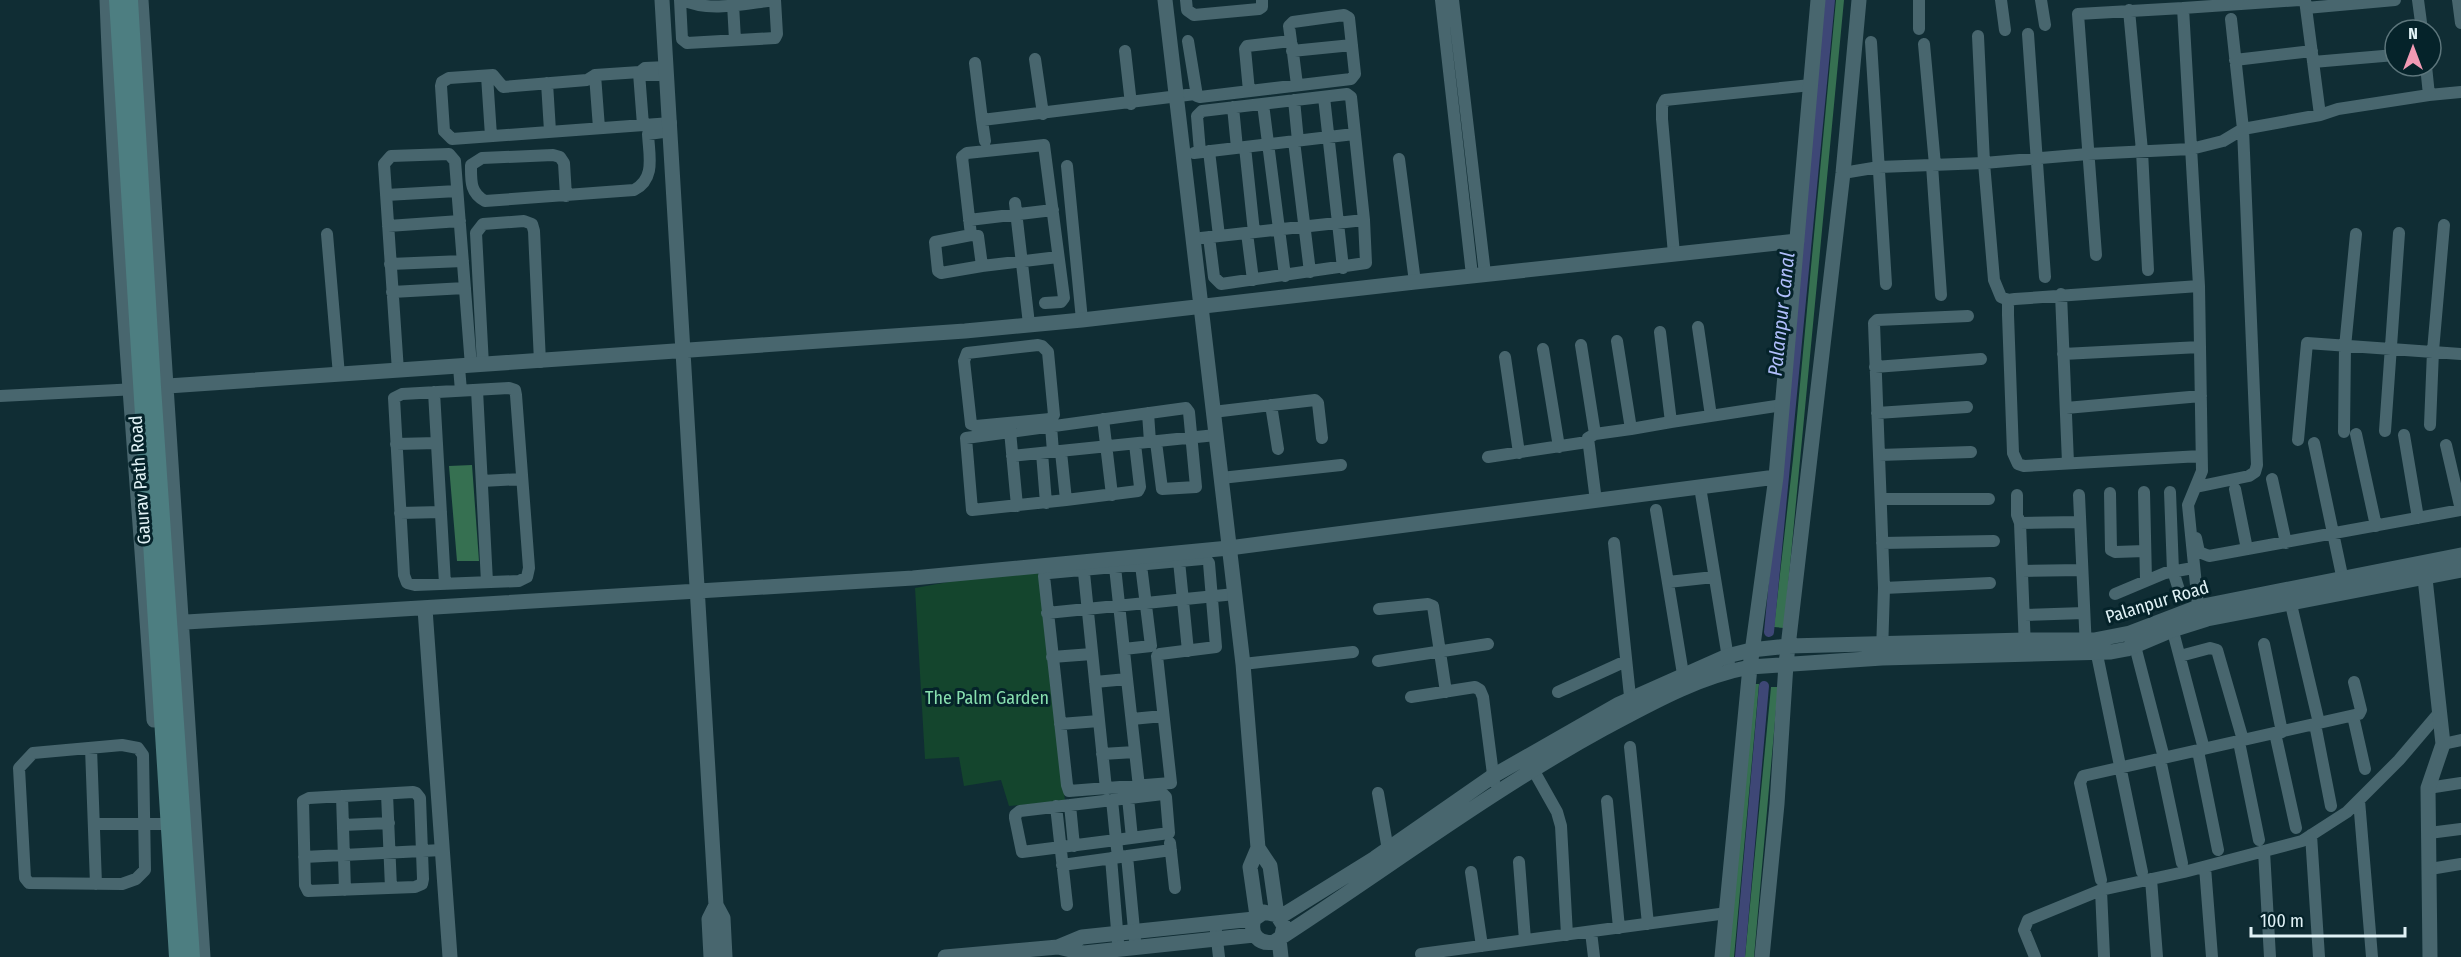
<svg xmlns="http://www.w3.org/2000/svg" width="2461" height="957" viewBox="0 0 2461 957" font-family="'Fira Sans Condensed',sans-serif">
  <rect width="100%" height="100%" fill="#102d34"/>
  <path fill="#14452d" d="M1038,566L1065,801L1009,806L1001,780L964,786L959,757L925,759L915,588Z"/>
  <path fill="#367051" d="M1836,0H1844L1784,628L1774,627L1793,459Z
    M472,465L479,561H457L449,466Z
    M1753,684H1759L1734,957H1726Z
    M1771,687H1778L1754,957H1745Z"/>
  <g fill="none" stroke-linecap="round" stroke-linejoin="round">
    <path stroke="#3e4776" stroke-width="10" d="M1769,632L1830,0
      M1740,957L1764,686"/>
    <path stroke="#48666e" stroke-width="12" d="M680,0L682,39L687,43L775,38L777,34L775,0
      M683,0C709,13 748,3 775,0
      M1186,0L1187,10L1194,15L1259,9L1262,7V0
      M1441,0L1472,275
      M1453,0L1485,274
      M1919,0V29
      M2001,0L2005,30
      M2041,0L2045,25
      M2305,0L2320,115
      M2418,0L2422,30
      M2458,0L2461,23
      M733,4L735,40
      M2183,8L2300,0
      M2306,8L2395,0
      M2129,10L2142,151L2148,270
      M2028,34L2045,277
      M1978,36L1984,163L1994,280L2001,297L2008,300
      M1188,41L1197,96L1200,97L1351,79L1355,74L1349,18L1344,15L1293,22L1289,26L1291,41L1247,46L1245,49L1249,91
      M1871,42L1886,284
      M1924,44L1935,165
      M1292,45L1297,85
      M1125,51L1131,104
      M1292,51L1352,45
      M1035,59L1043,114
      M2235,60L2312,51
      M2313,62L2395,55
      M975,63L982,120L1195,94
      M2426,66L2429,95
      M667,67L645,68L640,72L645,75H667
      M640,72L595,75L587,80L503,87L493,75L449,78L442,82L441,86L444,131L452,139L671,123
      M639,73L643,125
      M595,75L599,128
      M487,76L491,136
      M547,83L550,131
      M1324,97L1343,268
      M1294,100L1298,141
      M1263,104L1285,276
      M1233,107L1237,148
      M982,120L985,141
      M1294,141L1310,272
      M1245,147L1254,232
      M1209,151L1219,236
      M1200,152L1197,116L1202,111L1347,94L1351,97L1364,220L1366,263L1221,284L1214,277L1209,237
      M1194,153L1354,134
      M1399,159L1415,282
      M1932,165L1941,295
      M1067,166L1082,320
      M1843,173L1879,167L1984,163L2088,154L2191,149L2223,141L2243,129L2320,115L2338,109L2429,95L2461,92
      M386,195L457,191
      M566,196L564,163L560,157L553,155L482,158L471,165C471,181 470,193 485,201L634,190C656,179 649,155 648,134L671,131
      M1015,203L1029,324
      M969,220L1053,210
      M388,226L460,221
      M1247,233L1253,280
      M327,234L339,375
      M971,235L978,236L982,266L1058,257
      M1201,238L1364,220
      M1674,254L1662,119V106L1665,100L1811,85
      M2096,255L2078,14L2183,8L2199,286L2202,471L2188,505L2199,615
      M390,264L463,261
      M982,266L941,273L938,271L935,242L971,235L962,157L967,153L1044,145L1064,298L1061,302L1045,303
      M2199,286L2015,299L2008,300V315L2013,453L2018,464L2024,466L2201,456
      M392,292L465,288
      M2061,294L2068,463
      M1698,327L1711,416
      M1660,332L1671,422L1782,405
      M1038,345L1042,346L1048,352L1054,415L1050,419L976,426L971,424L964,361L967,353Z
      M1581,345L1595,434
      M1543,349L1559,447
      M2063,354L2200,347
      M1505,357L1519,453
      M483,365L476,233L483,224L524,221L532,224L534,231L540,362
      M459,367L461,391
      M1875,367L1981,359
      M398,371L384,164L391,156L449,154L455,161L471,366
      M509,388L515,390L516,395L529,568L527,577L519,581L415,585L407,583L404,575L394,398L402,394Z
      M477,390L487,582
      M434,392L445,584
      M0,396L137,389
      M1271,405L1278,449
      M2066,408L2201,396
      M1213,412L1315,400L1318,403L1322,438
      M1148,413L1150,442
      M1877,413L1967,407
      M1103,419L1112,495
      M2430,425L2433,351L2444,225
      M1051,426L1053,452
      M1631,429L1671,422
      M1010,431L1017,506
      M2385,431L2399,233
      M2344,432L2345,347L2356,234
      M2356,434L2376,526
      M2404,435L2418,518
      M2298,440L2307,343L2461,354
      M2314,443L2344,585
      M396,444L437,443
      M2446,445L2461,510
      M1061,452L1066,500L1138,491L1140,487L1135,444
      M1042,453L1046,503
      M1879,455L1971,452
      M1012,456L1216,435
      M1488,457L1587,442
      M1221,478L1341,465
      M2272,479L2286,543
      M482,481L522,479
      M1700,487L1729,664
      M2196,487L2249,476L2255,472L2257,465L2243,129L2231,19
      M2235,489L2247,549
      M2144,492L2146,580
      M2170,492L2173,571L2179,590
      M2110,493L2111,550L2115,552L2145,551
      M2017,495V515L2020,523
      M2079,495L2086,649
      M1881,499H1989
      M1066,500L972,510L966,438L1186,408L1189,412L1196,487L1162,489L1156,442
      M1596,501L1588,438L1595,434L1631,429L1617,341
      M1656,510L1683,674
      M400,513L441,512
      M2196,538L2199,552L2209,556L2461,510
      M1614,543L1631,706
      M1882,543L1994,541
      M1202,559H1206L1209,563L1216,647L1160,654L1157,656L1171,783L1069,791L1067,785L1044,576L1049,573Z
      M1179,561L1188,651
      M1083,563L1106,789
      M2022,571L2082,570
      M1668,582L1714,577
      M1884,588L1990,583
      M2115,594L2165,573L2193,568
      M2289,596L2319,723
      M1379,609L1428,604L1433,606L1446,692
      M1047,613L1235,594
      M2024,615L2084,613
      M2171,624L2204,749
      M2264,644L2282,732
      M2095,645L2142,872
      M2135,646L2164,758
      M2025,648L2020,523L2079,522
      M1124,649L1151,646L1141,565
      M1882,653L1884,588L1874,323L1877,320L1968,316
      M2180,656L2210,648L2217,650L2243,740
      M1052,657L1092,654
      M1378,661L1488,644
      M1243,664L1353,652
      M1127,679L1139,787
      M1095,682L1127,679L1115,567
      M1558,692L1626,661
      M1411,697L1475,687L1480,690L1483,697L1494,782
      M2353,716L2365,769
      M1132,719L1163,716
      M1060,724L1099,721
      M2315,724L2331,806
      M2275,733L2296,828
      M2239,742L2259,840
      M2443,744L2461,740
      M122,745L138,748L143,755L145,870L136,879L122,884L29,883L25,878L19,768L33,753Z
      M1630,747L1648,924
      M91,748L96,884
      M2198,751L2218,850
      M1102,754L1135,752
      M2160,759L2182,863
      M1530,764L1557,812L1561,826L1567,935
      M2428,788L2461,783
      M413,792L416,793L420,798L423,879L422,884L415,887L308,891L305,885L303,801L309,798Z
      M1378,793L1388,850
      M387,794L391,888
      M342,796L345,890
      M1128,798L1132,838
      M1112,800L1116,840L1169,833L1166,797L1163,794L1020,811L1015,815V818L1022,852L1116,840L1118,857
      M2359,800L2372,957
      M1607,801L1619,928
      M1070,805L1074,846
      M1056,806L1067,905
      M95,824H169
      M343,825L389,823
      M2429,833L2461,829
      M2311,835L2319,957
      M1170,843L1175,888
      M2264,851L2270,957
      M1127,856L1135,940
      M304,857L442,850
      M1111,858L1118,942
      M1519,862L1525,940
      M1062,865L1171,850
      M2205,867L2212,957
      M2430,869L2461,864
      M1471,872L1482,946
      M2151,879L2157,957
      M2101,880L2080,783L2083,776L2359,714L2361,710L2354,682
      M2101,890L2104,957
      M1216,931L1219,957
      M1591,932L1594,957
      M1421,954L1727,913
      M2035,957L2024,930L2028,920L2101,890L2184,872L2302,841L2347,812L2399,760L2439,713"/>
    <path stroke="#48666e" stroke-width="15" d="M107,0C116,240 138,480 154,720
      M141,0L203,957
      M662,0L716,905L723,918L725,957
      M1165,0L1243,664L1258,848L1250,867L1257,916
      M153,387L965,331L1082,320L1415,282L1797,241
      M2424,569L2443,744L2428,788L2430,957
      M425,609L450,957
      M170,623L913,578L1229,548L1776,477
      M1258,848L1270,866L1277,915
      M1280,917L1375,858L1493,776L1619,704L1727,656L1751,650L1788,646L2025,640H2094L2130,633L2198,607L2461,555
      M1282,935L1284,926L1277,915L1264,912L1254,919C1249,934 1259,945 1274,942C1384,871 1488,792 1603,729C1650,704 1697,677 1750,667L1882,658L2111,652L2127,649L2172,630L2207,619L2461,570
      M1279,939L1281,957
      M1058,947L1084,953L1254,935
      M711,957L709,919L716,905
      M945,957L1058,947L1082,937L1254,919
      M1722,957L1750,667L1776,477L1818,0
      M1762,957L1777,804L1786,664L1843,173L1859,0"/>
    <path stroke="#4d7e81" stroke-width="16" d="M117,0L177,957
      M130,0L153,387L192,957"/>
  </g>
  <g text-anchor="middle" stroke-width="6" stroke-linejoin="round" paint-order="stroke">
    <g font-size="18" fill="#e1f2f6" stroke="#05232a">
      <text transform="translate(140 480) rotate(-94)" y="6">Gaurav Path Road</text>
      <text transform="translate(2157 602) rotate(-17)" y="6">Palanpur Road</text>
    </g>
    <g font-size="18" fill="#88dfaf" stroke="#05232a">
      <text x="987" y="704">The Palm Garden</text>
    </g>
    <g font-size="20" font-style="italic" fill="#b0befb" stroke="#05232a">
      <text transform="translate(1781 314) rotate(-84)" y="7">Palanpur Canal</text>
    </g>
  </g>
  <g transform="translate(2413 48)"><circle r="28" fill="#05232a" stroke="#5d767c" stroke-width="1.5"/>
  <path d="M0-4.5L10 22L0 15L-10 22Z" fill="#f19ab4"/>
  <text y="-9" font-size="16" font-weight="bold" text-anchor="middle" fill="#e1f2f6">N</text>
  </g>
  <path d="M2251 927v9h154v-9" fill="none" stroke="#e1f2f6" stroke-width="3"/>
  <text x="2260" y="927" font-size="18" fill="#e1f2f6" stroke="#05232a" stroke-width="4.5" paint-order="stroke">100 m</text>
</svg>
